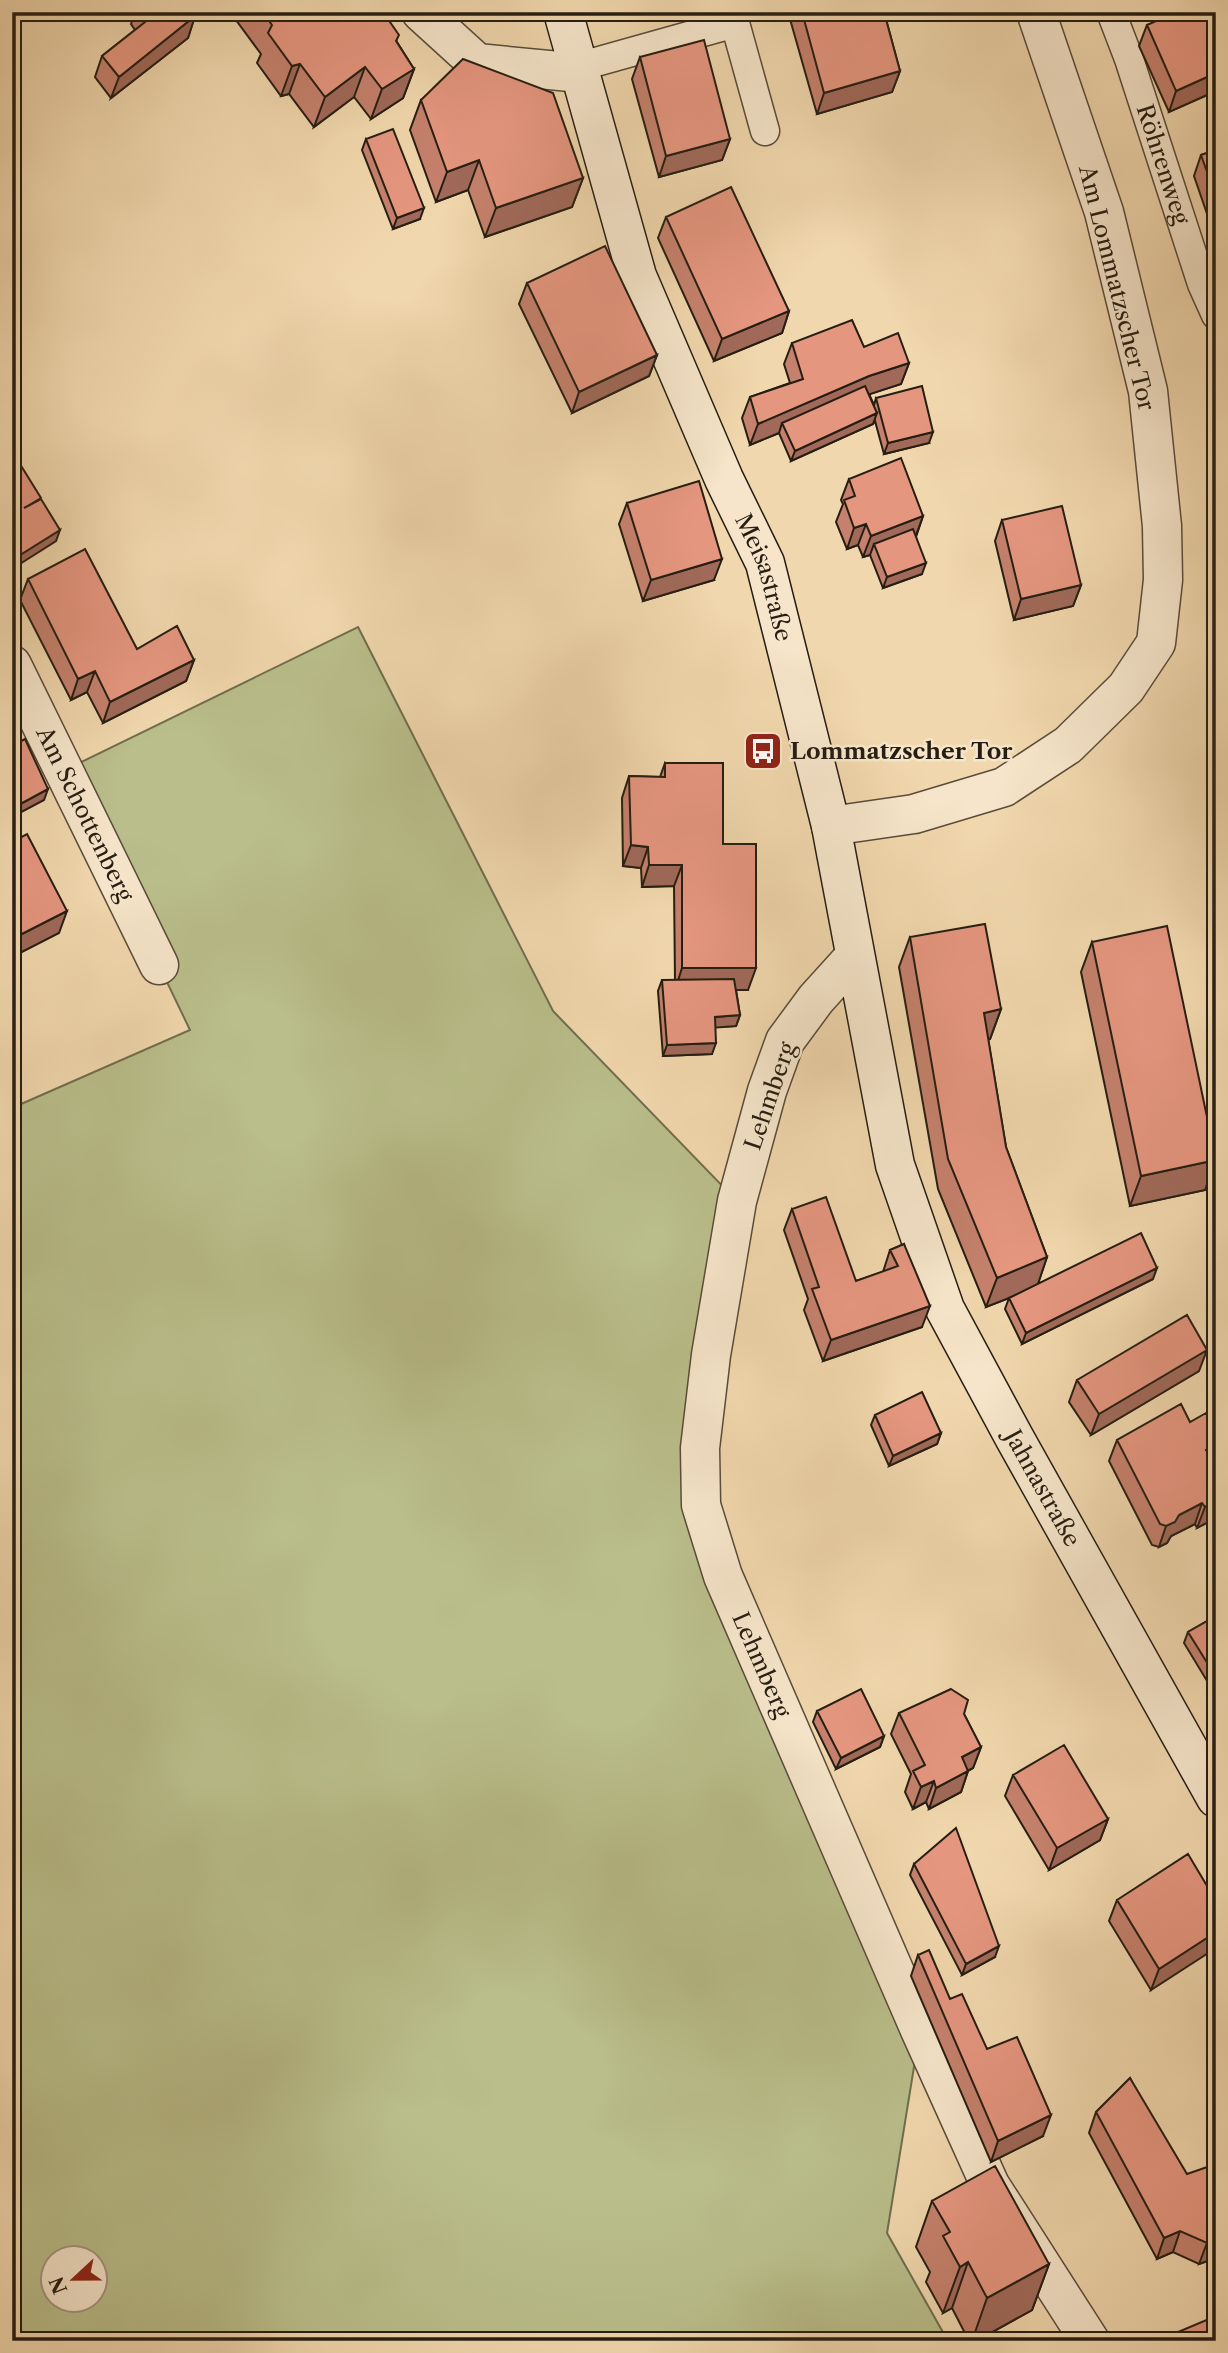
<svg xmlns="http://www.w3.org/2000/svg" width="1228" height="2353" viewBox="0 0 1228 2353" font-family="'Libre Caslon Text',serif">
  <rect width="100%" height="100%" fill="#f1d7ad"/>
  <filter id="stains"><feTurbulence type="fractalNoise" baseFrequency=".00286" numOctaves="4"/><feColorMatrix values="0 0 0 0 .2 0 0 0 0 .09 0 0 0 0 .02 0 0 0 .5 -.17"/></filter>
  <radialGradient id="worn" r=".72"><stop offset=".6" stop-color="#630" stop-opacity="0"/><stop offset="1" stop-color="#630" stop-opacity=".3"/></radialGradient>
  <path fill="#b9be8a" stroke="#706e4e" stroke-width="2" fill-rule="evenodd" d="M358,627L553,1011L737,1201L701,1505L920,2030L887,2233L944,2334L952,2341H12V1108L190,1030L65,770ZM52,2258H94V2300H52Z"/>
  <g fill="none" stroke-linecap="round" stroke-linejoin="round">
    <defs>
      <g id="lane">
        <path id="s1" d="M1111,12L1129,59L1202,284L1216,315"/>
        <path d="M578,67L735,23L765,131"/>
      </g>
      <g id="street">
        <path d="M421,12L477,63L580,73"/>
        <path id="s2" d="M12,665L159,965"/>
        <path d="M831,826L914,814L1004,787L1068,745L1126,688L1156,643L1163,580L1162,526L1148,391L1104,212L1036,12"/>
        <path id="s3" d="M854,957L816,999L785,1041L767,1091L737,1201L711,1355L700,1448L701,1505L723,1576L920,2030L990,2185L1090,2341"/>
      </g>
      <g id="secondary">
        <path id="s4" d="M563,12L637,276L724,479L765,563L831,826L895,1165L945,1309L1014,1437L1216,1798"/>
      </g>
    </defs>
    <use href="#lane" stroke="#594c3a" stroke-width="31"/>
    <use href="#street" stroke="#594c3a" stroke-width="41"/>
    <use href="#secondary" stroke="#261e13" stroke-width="41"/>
    <use href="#lane" stroke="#f6e5ca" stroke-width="28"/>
    <use href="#street" stroke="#f6e5ca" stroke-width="38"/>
    <use href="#secondary" stroke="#f6e5ca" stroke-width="38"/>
  </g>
  <path fill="#c5816d" stroke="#261e13" stroke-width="2" d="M135,12H192L195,16L188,38L111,98L95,77L102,56L135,30L131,24Z
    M239,12H383L397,42L414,69L403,98L371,119L354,97L314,127L289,94L281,96L257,63L261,54L236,20Z
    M788,12H884L900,71L892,92L817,114Z
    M1216,12V91L1169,112L1139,46L1147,25Z
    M640,57L730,139L722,160L659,177L632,79Z
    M421,100L583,178L572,207L485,237L468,190L436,202L410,130Z
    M366,139L420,219L393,229L362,150Z
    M1216,150V240L1194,176L1201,155Z
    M666,217L789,311L782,333L714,361L658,238Z
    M527,283L657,355L649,376L572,413L519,304Z
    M792,343L864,347L909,363L901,384L869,394L874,405L876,398L929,443L884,454L875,421L873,424L791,461L779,433L750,445L742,418L750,397L790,383L784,364Z
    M849,479L923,516L916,537L922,574L883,588L870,555L863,557L858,545L847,549L836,522L843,504L841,500Z
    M627,503L714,580L643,601L619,524Z
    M1002,520L1081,585L1073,606L1014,620L995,541Z
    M28,579L137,649L194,660L186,681L103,723L87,692L71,700L20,600Z
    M665,763L723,844L748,990H736L740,1015L736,1026L715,1027L712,1054L663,1056L658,991L662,980H675L674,886L642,887L641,868L623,866L622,798L629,776L660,777Z
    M910,937L1001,1009L990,1039H988L1006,1147L1047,1257L1038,1283L1153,1279L1022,1344L1005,1309L1009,1298L986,1307L938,1189L899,967Z
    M1092,942L1205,1190L1130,1206L1081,972Z
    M792,1209L856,1281L883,1272L890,1250L904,1244L922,1327L823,1361L804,1310L808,1299L784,1230Z
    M1199,1371L1091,1435L1069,1402L1077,1380Z
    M875,1415L941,1433L937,1444L889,1466L871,1425Z
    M1190,1422L1214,1463L1216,1518L1197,1528L1195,1524L1171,1536L1167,1543L1159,1547L1152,1545L1109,1461L1117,1440Z
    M1216,1616V1694H1215L1184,1643L1188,1632Z
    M817,1711L884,1736L880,1747L836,1769L813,1722Z
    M899,1713L964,1714L981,1747L973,1768L968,1771L961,1792L929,1809L926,1802L913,1809L905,1792L911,1774L891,1734Z
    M1013,1775L1108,1819L1100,1840L1049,1870L1005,1796Z
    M914,1864L995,1957L962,1975L910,1875Z
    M1117,1900L1216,1901L1151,1990L1109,1921Z
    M918,1955L987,2049L1043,2136L991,2162L911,1976Z
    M1130,2078L1216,2258L1199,2264L1173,2252L1157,2259L1089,2133L1096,2112Z
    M932,2201L1049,2264L1032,2310L976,2341H969L952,2308L943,2313L926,2282L930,2272L916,2247Z
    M1178,2332L1216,2341H1175Z"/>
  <path fill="#a06959" stroke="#261e13" stroke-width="2" d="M195,16L188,38L111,98L119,77Z
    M300,64L289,94L281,96L292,66Z
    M365,67L354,97L314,127L325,97Z
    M414,69L403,98L371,119L382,89Z
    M900,71L892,92L817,114L824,93Z
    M1216,73V91L1169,112L1176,91Z
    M730,139L722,160L659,177L666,156Z
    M479,160L468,190L436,202L447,172Z
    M583,178L572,207L485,237L496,208Z
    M424,208L420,219L393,229L397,218Z
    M789,311L782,333L714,361L722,339Z
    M657,355L649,376L572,413L579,392Z
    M909,363L901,384L782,423L779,433L750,445L758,424L869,376Z
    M877,413L873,424L791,461L795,451Z
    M933,432L929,443L884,454L888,443Z
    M18,446L12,463V450Z
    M923,516L915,538L874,544L870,555L863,557L871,536Z
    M866,524L858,545L847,549L854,528Z
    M60,530L56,541L12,569V560Z
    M722,559L714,580L643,601L651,580Z
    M926,563L922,574L883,588L887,577Z
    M1081,585L1073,606L1014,620L1021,599Z
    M194,660L186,681L103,723L110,702Z
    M95,671L87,692L71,700L78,679Z
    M48,789L44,800L12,817L13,808Z
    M631,845L648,847L641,868L623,866Z
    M649,865H682L674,886L642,887Z
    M67,911L59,933L12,957V939Z
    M682,968H756L748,990H675Z
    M1001,1009L990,1039L973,1042L984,1013Z
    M740,1015L736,1026L711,1028L715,1017Z
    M716,1043L712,1054L663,1056L667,1045Z
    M1216,1160L1205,1190L1130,1206L1141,1176Z
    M1047,1257L1037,1287L986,1307L997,1278Z
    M1157,1268L1153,1279L1022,1344L1026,1333Z
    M930,1306L922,1327L823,1361L831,1340Z
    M1207,1350L1199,1371L1091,1435L1099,1414Z
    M941,1433L937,1444L889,1466L893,1456Z
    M1216,1445V1458L1214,1463L1199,1472L1206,1450Z
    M1216,1501V1518L1197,1528L1205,1507Z
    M1202,1503L1195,1524L1171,1536L1167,1543L1159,1547L1166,1526L1179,1515Z
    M884,1736L880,1747L836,1769L841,1758Z
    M981,1747L973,1768L954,1778L962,1757Z
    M968,1771L961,1792L929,1809L936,1788Z
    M934,1781L926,1802L913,1809L921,1787Z
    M1108,1819L1100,1840L1049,1870L1057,1848Z
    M1216,1932V1948L1151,1990L1159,1969Z
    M999,1946L995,1957L962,1975L966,1964Z
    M1051,2115L1043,2136L991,2162L998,2141Z
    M1180,2231L1173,2252L1157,2259L1164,2238Z
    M1216,2240V2258L1199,2264L1207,2243Z
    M968,2262L952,2308L943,2313L960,2267Z
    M1049,2264L1032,2310L976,2341H972L987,2298Z"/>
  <path fill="#e5967f" stroke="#261e13" stroke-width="2" d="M145,12H192L195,16L119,77L102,56L150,18Z
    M263,12H383L399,35L396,41L414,69L382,89L365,67L325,97L300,64L292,66L268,33L272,25Z
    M802,12H884L900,71L824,93Z
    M1176,12H1216V73L1176,91L1147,25Z
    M704,40L730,139L666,156L640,57Z
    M463,59L553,93L583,178L496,208L479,160L447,172L421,100Z
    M393,129L424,208L397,218L366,139Z
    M1216,150V197L1201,155Z
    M731,187L789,311L722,339L666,217Z
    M605,246L657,355L579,392L527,283Z
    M852,320L864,347L898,333L909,363L869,376L758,424L750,397L803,379L792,343Z
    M865,386L877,413L795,451L782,423Z
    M922,386L933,432L888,443L876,398Z
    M12,437L18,446L12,450Z
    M15,456L41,498L24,508L41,499L60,530L12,560V458Z
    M901,458L923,516L871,536L866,524L854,528L844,500L855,496L849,479Z
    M699,481L722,559L651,580L627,503Z
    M1062,506L1081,585L1021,599L1002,520Z
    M913,529L926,563L887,577L874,544Z
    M85,549L137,649L177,626L194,660L110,702L95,671L78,679L28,579Z
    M25,739L48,789L13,808L12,805V746Z
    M665,763H723V844H756V968H682V865H649L648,847L631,845L629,776L665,777Z
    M27,834L67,911L12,939V842Z
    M985,924L1001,1009L984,1013L1006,1147L1047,1257L997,1278L948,1159L910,937Z
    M1167,926L1216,1160L1141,1176L1092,942Z
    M734,979L740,1015L715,1017L716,1043L667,1045L662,980Z
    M826,1197L856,1281L898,1266L890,1250L904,1244L930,1306L831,1340L812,1289L819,1287L792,1209Z
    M1141,1233L1157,1268L1026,1333L1009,1298Z
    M1187,1315L1207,1350L1099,1414L1077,1380Z
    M922,1392L941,1433L893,1456L875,1415Z
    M1181,1404L1190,1422L1206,1413L1216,1431V1445L1206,1450L1216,1468V1501L1205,1507L1202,1503L1179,1515L1175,1522L1166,1526L1160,1524L1117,1440Z
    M1216,1616V1677L1188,1632Z
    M861,1689L884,1736L841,1758L817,1711Z
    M951,1689L968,1700L964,1714L981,1747L962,1757L968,1771L936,1788L934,1781L921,1787L913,1771L925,1765L899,1713Z
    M1064,1745L1108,1819L1057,1848L1013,1775Z
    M956,1828L999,1946L966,1964L914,1864Z
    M1188,1854L1216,1901V1932L1159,1969L1117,1900Z
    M929,1950L950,1999L962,1994L987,2049L1017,2037L1051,2115L998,2141L918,1955Z
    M1130,2078L1187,2174L1216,2164V2240L1207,2243L1180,2231L1164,2238L1096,2112Z
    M995,2166L1049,2264L987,2298L968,2262L960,2267L943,2236L950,2232L932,2201Z
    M1216,2316V2341H1182L1178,2332Z"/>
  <defs>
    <symbol id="bus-square" viewBox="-11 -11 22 22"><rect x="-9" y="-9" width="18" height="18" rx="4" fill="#8f2418" stroke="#f6e5ca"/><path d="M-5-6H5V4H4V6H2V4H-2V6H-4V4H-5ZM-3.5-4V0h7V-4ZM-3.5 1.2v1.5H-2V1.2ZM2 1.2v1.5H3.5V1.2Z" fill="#fff"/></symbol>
  </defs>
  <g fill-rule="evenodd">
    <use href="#bus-square" x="741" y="729" width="44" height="44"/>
  </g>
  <g text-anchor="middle" stroke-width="5" stroke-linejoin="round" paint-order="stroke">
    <g font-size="23" fill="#261e13" stroke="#f6e5ca">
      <text dy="8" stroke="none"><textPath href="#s1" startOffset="161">Röhrenweg</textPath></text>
      <text transform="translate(1117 288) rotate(76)" y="8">Am Lommatzscher Tor</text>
      <text dy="8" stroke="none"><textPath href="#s4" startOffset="602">Meisastraße</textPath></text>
      <text dy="8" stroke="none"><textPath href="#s2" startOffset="166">Am Schottenberg</textPath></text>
      <text transform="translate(770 1096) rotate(-71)" y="8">Lehmberg</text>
      <text dy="8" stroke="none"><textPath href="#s4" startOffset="1561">Jahnastraße</textPath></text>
      <text dy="8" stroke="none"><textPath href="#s3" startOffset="754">Lehmberg</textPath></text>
    </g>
    <g font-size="23" font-weight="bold" fill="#261e13" stroke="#f6e5ca" text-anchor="start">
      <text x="790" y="759">Lommatzscher Tor</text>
    </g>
  </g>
  <rect width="1228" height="2353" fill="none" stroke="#f1d7ad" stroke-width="42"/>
  <rect x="14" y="14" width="1200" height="2325" fill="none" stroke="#261e13" stroke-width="3.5"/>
  <rect x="21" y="21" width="1186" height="2311" fill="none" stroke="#261e13" stroke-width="2"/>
  <g transform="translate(74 2279) rotate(248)"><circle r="33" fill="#f6e5ca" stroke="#a39581" stroke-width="2"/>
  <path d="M0-5L12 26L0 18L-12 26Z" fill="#8f2418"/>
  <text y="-10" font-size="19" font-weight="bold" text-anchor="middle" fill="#261e13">N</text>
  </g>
  <rect width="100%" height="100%" filter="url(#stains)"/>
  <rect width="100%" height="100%" fill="url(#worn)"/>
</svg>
